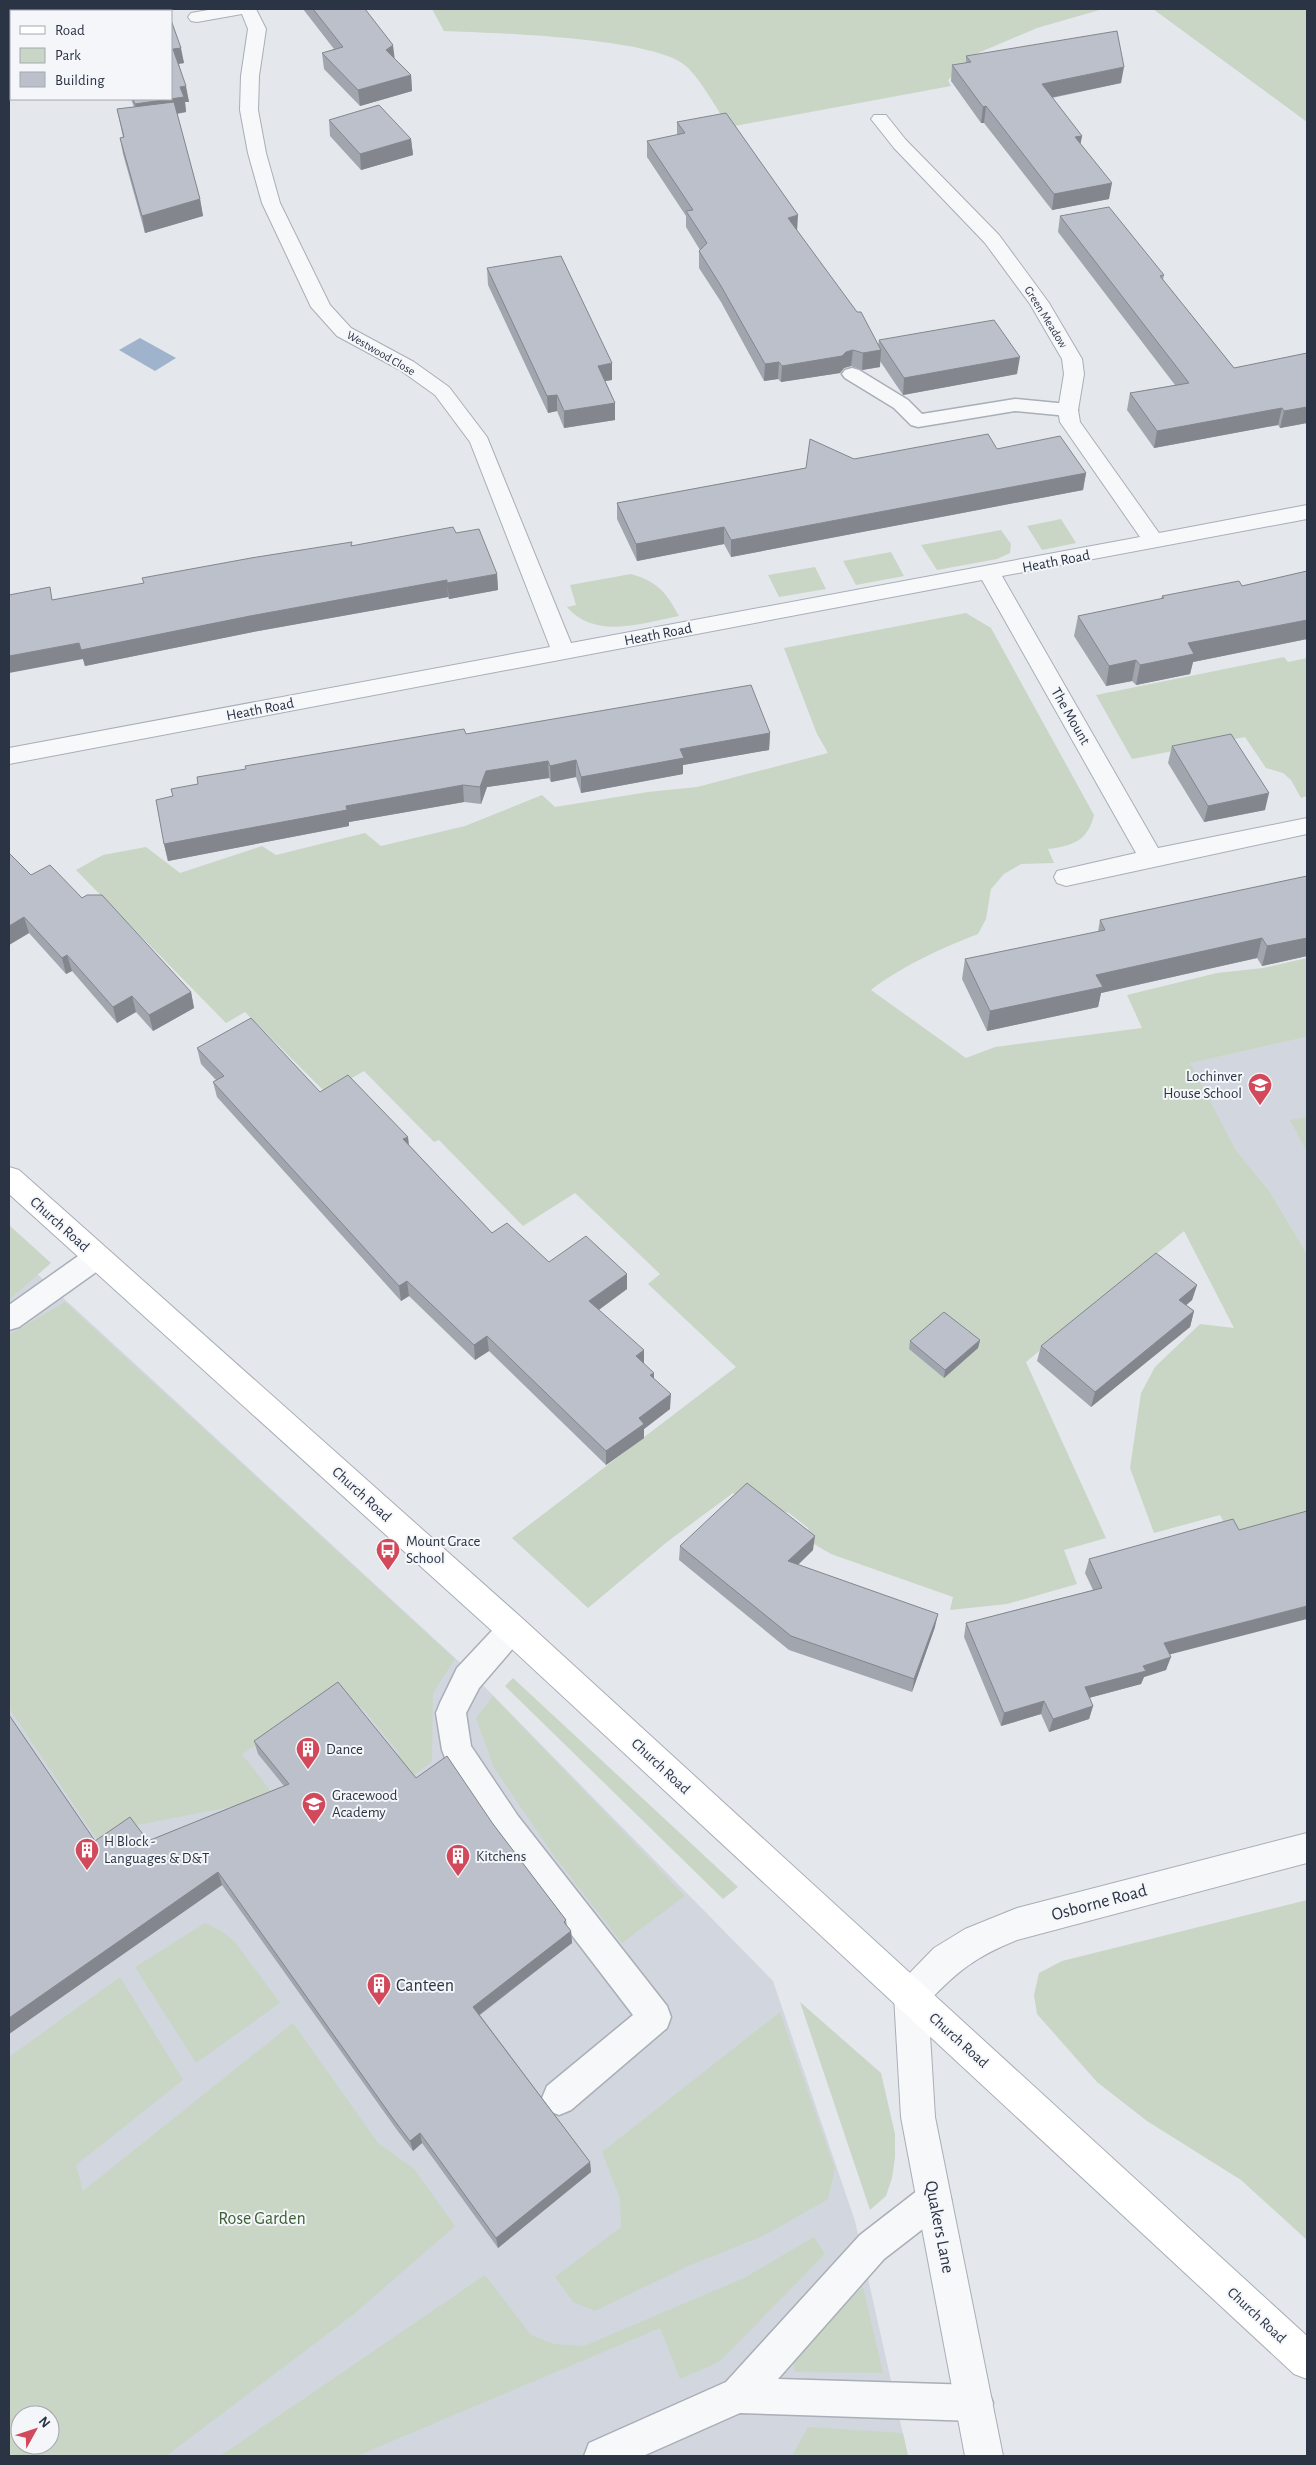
<svg xmlns="http://www.w3.org/2000/svg" width="1316" height="2465" viewBox="0 0 1316 2465" font-family="'Alegreya Sans',sans-serif">
  <rect width="100%" height="100%" fill="#e4e7ec"/>
  <path fill="#d2d6de" fill-rule="evenodd" d="M1307,1037V1254L1270,1192L1236,1150L1189,1063Z
    M9,1248L466,1668L773,1981L855,2221L908,2456H9ZM20,2415H50V2445H20Z"/>
  <path fill="#c9d6c5" fill-rule="evenodd" d="M432,9H1103L1037,28L978,53L948,80L951,86L729,127C717,110 702,81 687,67C657,37 490,33 444,31Z
    M1153,9H1307V122Z
    M1061,519L1076,543L1042,550L1027,526Z
    M1001,530L1011,544L1010,553L997,559L937,570L921,545Z
    M891,552L904,576L856,585L843,561Z
    M815,567L826,589L779,597L768,575Z
    M631,574C658,582 666,592 679,616C643,623 595,640 567,607L576,605L570,585Z
    M966,613L991,628L1094,815C1088,841 1072,846 1048,849L1054,863L1021,864L1004,874L991,889L986,919L978,934C944,947 900,967 871,990L966,1058L995,1047L1142,1028L1127,995L1217,973L1263,968L1307,958V1037L1190,1063L1236,1150L1270,1192L1307,1254V1518L1232,1537L1220,1515L1154,1533L1130,1468L1141,1393L1155,1367L1200,1324L1234,1328L1184,1231L1026,1362L1106,1538L1064,1550L1077,1584L1007,1604L950,1610L953,1597L831,1554L814,1544L808,1528L789,1513L760,1505L733,1493L667,1542L588,1608L512,1538L736,1367L648,1284L660,1274L575,1193L523,1226L439,1140L434,1142L364,1071L326,1093L245,1012L226,1023L76,870L103,855L146,847L180,873L262,846L276,855L365,833L381,846L465,826L542,795L555,807L648,792L697,787L828,753L817,734L784,648Z
    M1284,657L1288,662L1307,658V796L1301,798L1291,780L1283,773L1266,768L1245,737L1132,759L1096,695Z
    M1307,1117V1152L1290,1120Z
    M9,1225L51,1263L9,1300Z
    M65,1302L455,1659L433,1693L432,1761L365,1815L346,1792L399,1753L364,1710L341,1695L286,1725L242,1754L276,1798L132,1826L102,1847L9,1708V1335Z
    M513,1678L738,1887L723,1899L505,1686Z
    M493,1696L685,1896L622,1943L554,1856L494,1768L476,1718Z
    M1307,1900V2240L1241,2180L1147,2121L1097,2082L1037,2014L1034,1995L1039,1973L1062,1961Z
    M205,1923L223,1932L235,1942L280,2003L196,2063L135,1967Z
    M120,1977L183,2080L76,2165L83,2191L293,2023L378,2143L414,2169L455,2226L354,2314L166,2456H9V2057ZM20,2415H50V2445H20Z
    M800,2002L881,2073L895,2134V2157L892,2178L886,2196L870,2210Z
    M780,2012L835,2169L828,2199L765,2235L688,2266L595,2311L573,2302L555,2277L621,2227L620,2199L602,2152Z
    M814,2237L825,2254L719,2362L680,2379L660,2328L357,2456H220L485,2275L531,2335L554,2344L584,2346L744,2278Z
    M863,2287L883,2373L795,2372L792,2357Z
    M808,2427L903,2433L908,2456H792Z"/>
  <path fill="#9fb4cc" d="M140,338L176,358L155,371L119,350Z"/>
  <g fill="none" stroke-linecap="round" stroke-linejoin="round">
    <defs>
      <path id="lane" d="M852,368L859,370L908,400L922,414L1015,399L1068,404L1075,406L1078,410L1075,414L1068,416L1015,411L918,427L911,425L894,408L845,378L842,374L845,370Z
        M97,1246L106,1249L110,1257L106,1265L19,1327L9,1330V1305L88,1249Z
        M512,1616L522,1620L527,1629L522,1638L479,1688L466,1713L471,1746L518,1816L667,2006L671,2017L667,2028L571,2110L559,2115L547,2110L542,2098L547,2086L633,2015L496,1836L446,1760L442,1750L436,1713L440,1703L457,1668L502,1620Z
        M934,2182L946,2187L951,2199L946,2211L884,2259L778,2379L975,2385L988,2390L993,2403L988,2416L975,2421L740,2413L643,2456H584L589,2443L726,2382L860,2235L922,2187Z"/>
      <path id="street" d="M214,9H256L266,29L259,76L258,110L266,153L280,203L330,305L351,328L414,362L449,387L487,437L571,643L1140,537L1060,422L1058,410L1064,374L1062,359L1030,304L985,243L894,148L871,119L874,115H886L906,140L999,235L1049,303L1082,359L1084,374L1078,410L1080,422L1159,533L1307,505V519L1002,576L1158,848L1307,818V834L1066,886L1057,883L1054,877L1057,871L1136,853L982,580L9,764V748L550,647L470,442L435,395L400,370L337,336L311,307L262,203L248,153L240,110L241,76L248,29L242,14L197,22L191,21L188,17L191,13Z
        M1307,1833V1863L1017,1940C975,1957 959,1970 928,2002L935,2117L1003,2456H965L901,2117L894,1996L899,1984L934,1948L965,1929L1017,1908Z"/>
      <path id="secondary" d="M9,1167L19,1170L523,1619L1307,2336V2379L1294,2374L501,1639L9,1194Z"/>
    </defs>
    <use href="#lane" stroke="#a9aeb7" stroke-width="3"/>
    <use href="#street" stroke="#a9aeb7" stroke-width="2"/>
    <use href="#secondary" stroke="#a9aeb7" stroke-width="2"/>
    <use href="#lane" fill="#f7f8fa" fill-rule="evenodd"/>
    <use href="#street" fill="#f7f8fa" fill-rule="evenodd"/>
    <use href="#secondary" fill="#fff" fill-rule="evenodd"/>
  </g>
  <path fill="#a1a5ae" d="M303,9H365L394,59L411,75L412,91L360,106L324,69L322,53L334,49Z
    M171,20L184,63L179,64L189,102H185L186,112L177,114L200,199L203,216L145,233L123,154L120,138L123,137L117,109L134,107L131,99H171Z
    M966,56L1121,83L1052,98L1082,136L1080,144L1109,199L1052,210L984,123H981L951,81L952,65L966,63Z
    M329,120L411,139L413,155L361,170L330,136Z
    M677,122L797,231L878,345L879,340L1017,374L903,395L880,361V367L862,370L851,366L844,368L840,373L781,382L778,379L764,381L721,302L699,268V251L700,250L686,227V216L647,157V141L677,135Z
    M1060,216L1164,275L1163,280L1234,368L1307,353V423L1280,428L1278,425L1154,448L1127,410L1130,393L1175,385L1058,232Z
    M487,268L612,380L605,381L615,403V420L564,428L557,411L548,413L488,285Z
    M997,449L1086,473L1083,490L731,557L724,544L637,561L617,519V503L854,459Z
    M456,533L497,574L498,590L449,599L448,597L253,632L85,666L83,659L53,600L352,546Z
    M1307,571V639L1193,662L1190,674L1136,685L1132,681L1106,686L1074,636L1078,616L1161,599L1162,596L1242,586Z
    M770,733L769,750L683,765V774L581,793L576,777L551,782L549,778L487,787L481,804L464,802L349,822V826L168,861L164,844L173,796L466,734Z
    M1172,746L1265,810L1204,822L1168,763Z
    M31,875L82,898L191,992L194,1008L153,1031L136,1012L117,1023L72,971L66,974L29,933L9,945Z
    M1307,876V956L1262,966L1257,958L1101,993L1098,1007L987,1031L962,979L965,959L1098,932L1100,920Z
    M197,1048L320,1092L409,1145L492,1233L549,1262L627,1274V1289L599,1310L644,1364L654,1379L670,1409L644,1429V1438L606,1465L489,1351L475,1360L409,1296L401,1301L217,1097L213,1082L216,1080L201,1064Z
    M1197,1285L1192,1300L1186,1305L1194,1311L1190,1327L1091,1407L1037,1361L1041,1346Z
    M980,1340L978,1348L944,1378L909,1349L910,1341Z
    M680,1546L813,1550L798,1565L935,1627L912,1692L789,1650L679,1560Z
    M1089,1559L1169,1654L1166,1670L1144,1677L1141,1684L1089,1698L1093,1706L1089,1719L1049,1732L1041,1714L1001,1726L964,1637L966,1623L1093,1590L1085,1573Z
    M9,1715L95,1841H148L284,1786L258,1754L254,1741L416,1778L493,1824L566,1920L567,1926L571,1931L572,1943L480,2015L590,2162L591,2172L498,2248L422,2143L413,2151L397,2130L222,1885L9,2034Z"/>
  <path fill="#83868d" d="M393,45L395,61L386,50Z
    M181,48L184,63L176,64L173,49Z
    M1124,67L1121,83L1039,100L1042,84Z
    M411,75L412,91L360,106L358,90Z
    M186,86L189,102H185L186,112L138,120L135,104L180,87Z
    M986,106L984,123H981L983,107Z
    M1082,136L1079,152L1075,137Z
    M411,139L413,155L361,170L360,154Z
    M1112,183L1109,199L1052,210L1054,194Z
    M200,199L203,216L145,233L142,216Z
    M798,215L797,232L788,218Z
    M853,350L851,366L844,368L840,373L781,382L782,366Z
    M881,350L880,367L862,370L863,353Z
    M1020,357L1017,374L903,395L904,378Z
    M779,362L778,379L764,381L765,364Z
    M612,363V380L599,382L598,366Z
    M557,395V411L548,413L547,396Z
    M615,403V420L564,428V411Z
    M1307,407V423L1280,428L1284,411Z
    M1282,408L1278,425L1154,448L1157,431Z
    M1086,473L1083,490L731,557V540Z
    M724,527V544L637,561L636,544Z
    M497,574L498,590L449,599L447,583Z
    M447,580L448,597L253,632L85,666L83,659L9,673V656L79,643L250,616Z
    M1307,620V639L1193,662L1190,674L1136,685L1140,665L1188,643Z
    M1136,660L1132,681L1106,686L1109,666Z
    M770,733L769,750L683,765V774L581,793V777L680,749Z
    M576,760V777L551,782L550,766Z
    M548,761L549,778L487,787L481,804L480,787L486,771Z
    M463,785L464,802L349,822V826L168,861L164,844L346,806Z
    M1269,793L1265,810L1204,822L1208,806Z
    M24,917L29,933L9,945V926Z
    M1307,933V956L1262,966L1267,946Z
    M1262,938L1257,958L1101,993L1098,1007L987,1031L990,1011L1096,975Z
    M67,955L72,971L66,974L62,958Z
    M191,992L194,1008L153,1031L149,1015Z
    M132,996L136,1012L117,1023L113,1007Z
    M408,1137L410,1152L403,1139Z
    M627,1274V1289L590,1316L589,1301Z
    M407,1281L409,1296L401,1301L399,1286Z
    M1197,1285L1192,1300L1175,1315L1179,1300Z
    M1194,1311L1190,1327L1091,1407L1095,1392Z
    M487,1336L489,1351L475,1360L474,1345Z
    M980,1340L978,1348L944,1378L945,1370Z
    M644,1350V1365L636,1356Z
    M654,1373V1387L650,1375Z
    M671,1394L670,1409L644,1429V1438L606,1465V1451L639,1418Z
    M815,1536L813,1550L787,1575L788,1561Z
    M1307,1606V1619L1160,1657L1164,1643Z
    M938,1614L935,1627L912,1692L914,1679Z
    M1171,1657L1166,1670L1144,1677L1141,1684L1081,1700L1085,1687L1143,1666Z
    M1044,1701L1041,1714L1001,1726L1004,1713Z
    M1093,1706L1089,1719L1049,1732L1053,1719Z
    M218,1872L222,1885L9,2034V2018Z
    M571,1931L572,1943L475,2018L473,2007Z
    M420,2133L422,2143L413,2151L410,2141Z
    M590,2162L591,2172L498,2248L496,2238Z"/>
  <path fill="#bbc0ca" stroke="#83868d" d="M89,9H167L168,11H89Z
    M313,9H365L393,45L386,50L411,75L358,90L322,53L343,47Z
    M171,20L181,48L173,49L186,86L180,87L184,97L135,104L133,99H171Z
    M1117,31L1124,67L1042,84L1082,136L1075,137L1112,183L1054,194L986,106L983,107L952,65L971,62L966,56Z
    M174,102L200,199L142,216L120,138L124,137L117,109Z
    M379,105L411,139L360,154L329,120Z
    M726,113L798,215L788,218L857,312H861L881,350L863,353L853,350L846,352L842,356L782,366L779,362L765,364L721,286L699,251L707,243L686,211L693,210L647,141L685,133L677,122Z
    M1109,207L1164,275L1160,276L1234,368L1307,353V407L1284,411L1282,408L1157,431L1130,393L1189,383L1060,216Z
    M561,256L612,363L598,366L615,403L564,411L557,395L547,396L487,268Z
    M994,320L1020,357L904,378L879,340Z
    M988,434L997,449L1060,436L1086,473L731,540L724,527L636,544L617,503L806,468L810,439L854,459Z
    M453,527L456,533L479,529L497,574L447,583V580L250,616L81,650L79,643L9,656V595L50,587L52,600L144,583L142,578L251,558L352,542L351,546Z
    M1307,571V620L1188,643L1194,654L1140,665L1136,660L1109,666L1078,616L1164,598L1162,596L1239,581L1242,586Z
    M751,685L770,733L680,749L684,758L581,777L576,760L550,766L548,761L486,771L480,787L463,785L346,806L347,810L164,844L156,800L173,796L171,789L198,784L197,777L246,769L245,766L464,729L466,734Z
    M1231,734L1269,793L1208,806L1172,746Z
    M9,853L31,875L50,865L82,898L87,895H102L191,992L149,1015L132,996L113,1007L67,955L62,958L24,917L9,926Z
    M1307,876V938L1267,946L1262,938L1096,975L1103,987L990,1011L965,959L1105,930L1100,920Z
    M251,1018L320,1092L348,1075L408,1137L403,1139L492,1233L507,1223L549,1262L586,1236L627,1274L589,1301L644,1350L636,1356L654,1373L650,1375L671,1394L639,1418L644,1424L606,1451L487,1336L474,1345L407,1281L399,1286L213,1082L224,1076L197,1048Z
    M1156,1253L1197,1285L1179,1300L1194,1311L1095,1392L1041,1346Z
    M944,1312L980,1340L945,1370L910,1341Z
    M747,1483L815,1536L788,1561L938,1614L914,1679L791,1636L680,1546Z
    M1307,1511V1606L1164,1643L1171,1657L1143,1666L1146,1671L1085,1687L1093,1706L1053,1719L1044,1701L1004,1713L966,1623L1102,1588L1089,1559L1233,1519L1239,1530Z
    M338,1682L416,1778L447,1756L493,1824L566,1920L564,1922L571,1931L473,2007L590,2162L496,2238L420,2133L410,2141L394,2120L218,1872L9,2018V1715L95,1841L130,1817L148,1841L289,1784L254,1741Z"/>
  <defs>
    <symbol id="school-pin" viewBox="-11 -11 22 30"><path d="M0 17L-7.5 6A9.5 9.5 0 1 1 7.5 6Z" fill="#d1495b" stroke="#f4f6f9"/><path d="M0-5L7-2L0 1L-7-2ZM-4 1L0 2.5L4 1V4Q0 6-4 4Z" fill="#fff"/></symbol>
    <symbol id="bus-pin" viewBox="-11 -11 22 30"><path d="M0 17L-7.5 6A9.5 9.5 0 1 1 7.5 6Z" fill="#d1495b" stroke="#f4f6f9"/><path d="M-5-6H5V4H4V6H2V4H-2V6H-4V4H-5ZM-3.5-4V0h7V-4ZM-3.5 1.2v1.5H-2V1.2ZM2 1.2v1.5H3.5V1.2Z" fill="#fff"/></symbol>
    <symbol id="building-pin" viewBox="-11 -11 22 30"><path d="M0 17L-7.5 6A9.5 9.5 0 1 1 7.5 6Z" fill="#d1495b" stroke="#f4f6f9"/><path d="M-4-6H4V6H1V3H-1V6H-4ZM-2.5-4.3h1.7v1.8h-1.7ZM.8-4.3h1.7v1.8H.8ZM-2.5-1h1.7V.8h-1.7ZM.8-1h1.7V.8H.8Z" fill="#fff"/></symbol>
  </defs>
  <g fill-rule="evenodd">
    <use href="#school-pin" x="1246" y="1071" width="28" height="38"/>
    <use href="#bus-pin" x="374" y="1536" width="28" height="38"/>
    <use href="#building-pin" x="294" y="1735" width="28" height="38"/>
    <use href="#school-pin" x="300" y="1790" width="28" height="38"/>
    <use href="#building-pin" x="73" y="1836" width="28" height="38"/>
    <use href="#building-pin" x="444" y="1842" width="28" height="38"/>
    <use href="#building-pin" x="365" y="1971" width="28" height="38"/>
  </g>
  <g text-anchor="middle" stroke-width="4" stroke-linejoin="round" paint-order="stroke">
    <g font-size="12" fill="#2b3445" stroke="#f4f6f9">
      <text transform="translate(1046 317) rotate(58)" y="4">Green Meadow</text>
      <text transform="translate(381 353) rotate(30)" y="4">Westwood Close</text>
    </g>
    <g font-size="15" fill="#2b3445" stroke="#f4f6f9">
      <text transform="translate(1056 561) rotate(-11)" y="5">Heath Road</text>
      <text transform="translate(658 634) rotate(-11)" y="5">Heath Road</text>
      <text transform="translate(260 709) rotate(-11)" y="5">Heath Road</text>
      <text transform="translate(1071 716) rotate(60)" y="5">The Mount</text>
      <text transform="translate(60 1224) rotate(42)" y="5">Church Road</text>
      <text transform="translate(362 1494) rotate(42)" y="5">Church Road</text>
      <text transform="translate(661 1766) rotate(43)" y="5">Church Road</text>
      <text transform="translate(959 2040) rotate(42)" y="5">Church Road</text>
      <text transform="translate(1257 2315) rotate(43)" y="5">Church Road</text>
    </g>
    <g font-size="15" fill="#2b3445" stroke="#f4f6f9" text-anchor="start">
      <text x="1242" y="1081" text-anchor="end">Lochinver<tspan x="1242" dy="17">House School</tspan></text>
      <text x="406" y="1546">Mount Grace<tspan x="406" dy="17">School</tspan></text>
      <text x="326" y="1754">Dance</text>
      <text x="332" y="1800">Gracewood<tspan x="332" dy="17">Academy</tspan></text>
      <text x="104" y="1846">H Block -<tspan x="104" dy="17">Languages &amp; D&amp;T</tspan></text>
      <text x="476" y="1861">Kitchens</text>
    </g>
    <g font-size="18" fill="#2b3445" stroke="#f4f6f9">
      <text transform="translate(1099 1902) rotate(-15)" y="6">Osborne Road</text>
      <text transform="translate(940 2227) rotate(79)" y="6">Quakers Lane</text>
    </g>
    <g font-size="18" fill="#2b3445" stroke="#f4f6f9" text-anchor="start">
      <text x="396" y="1991">Canteen</text>
    </g>
    <g font-size="18" fill="#3f6138" stroke="#f4f6f9">
      <text x="262" y="2224">Rose Garden</text>
    </g>
  </g>
  <rect width="1316" height="2465" fill="none" stroke="#2b3445" stroke-width="20"/>
  <rect x="10" y="10" width="162" height="90" fill="#f4f6f9" stroke="#a4a8b1"/>
  <rect x="20" y="26" width="25" height="8" fill="#ffffff" stroke="#a4a8b1"/>
  <text x="55" y="35" font-size="15" fill="#2b3445">Road</text>
  <rect x="20" y="48" width="25" height="15" fill="#c9d6c5" stroke="#a4a8b1"/>
  <text x="55" y="60" font-size="15" fill="#2b3445">Park</text>
  <rect x="20" y="72" width="25" height="15" fill="#bbc0ca" stroke="#a4a8b1"/>
  <text x="55" y="85" font-size="15" fill="#2b3445">Building</text>
  <g transform="translate(35 2430) rotate(50)"><circle r="24" fill="#f4f6f9" stroke="#a4a8b1"/>
  <path d="M0-4L9 19L0 12L-9 19Z" fill="#d1495b"/>
  <text y="-8" font-size="14" font-weight="bold" text-anchor="middle" fill="#2b3445">N</text>
  </g>
</svg>
